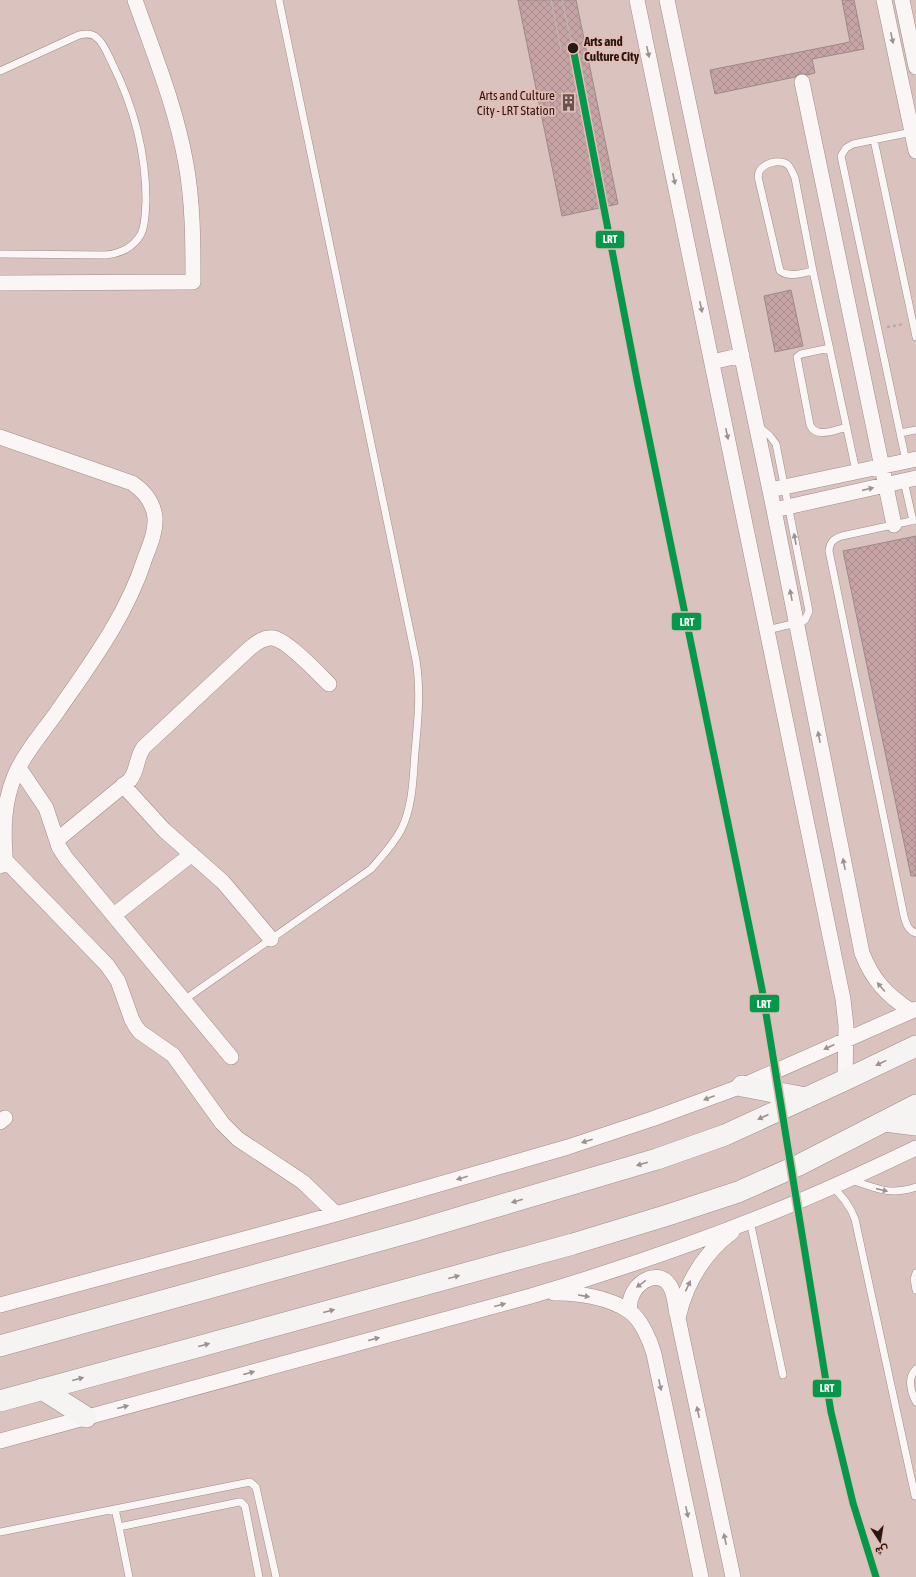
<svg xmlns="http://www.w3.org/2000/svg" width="916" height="1577" viewBox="0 0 916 1577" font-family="'Asap Condensed',Vazirmatn,sans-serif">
  <defs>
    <pattern id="building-cross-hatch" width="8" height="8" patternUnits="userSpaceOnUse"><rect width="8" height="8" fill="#c6a4a6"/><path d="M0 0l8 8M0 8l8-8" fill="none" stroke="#aa8c8e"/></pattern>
  </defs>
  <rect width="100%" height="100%" fill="#dac3be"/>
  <path fill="url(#building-cross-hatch)" stroke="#9c8a89" d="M518,0H576L618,204L562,216Z
    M842,0H854L864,49L812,59L815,73L807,75L801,73L795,77L715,94L710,70L850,42Z
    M791,290L803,346L775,352L764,296Z
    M916,536V876H911L843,551Z"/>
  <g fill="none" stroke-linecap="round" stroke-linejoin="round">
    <defs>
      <path id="lane" d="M0,71L79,35C85,34 91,33 96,37C104,43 108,55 112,63C134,107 146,152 146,201C145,212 146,224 141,234C133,248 121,253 106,255L0,254
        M874,140L916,337
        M813,271C801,273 790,278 780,271L759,181C758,178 758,175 759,172C763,163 779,159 787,164C791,167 793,174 795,178L813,271L856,471
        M830,348L801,354L797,357L810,425C816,439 835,430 847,427
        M758,426L770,436L776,444L809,611L805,620L801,622L767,630
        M900,433L916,430
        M906,461L841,156L846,148L853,144L912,132
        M904,481L913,521
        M916,520L842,536C833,539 830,542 829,551L904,916C906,923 908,931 916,933
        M184,1000L371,869C382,856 393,845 401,830C413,806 413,778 415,752C418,720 421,691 416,660L279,0
        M851,1180C876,1188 889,1196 916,1187
        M832,1187C843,1196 850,1206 855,1219L915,1496
        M750,1221L783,1375
        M916,1273L914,1279L916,1290
        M916,1369C907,1378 911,1392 916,1402
        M115,1509L119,1527
        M0,1532L250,1482L256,1487L276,1577
        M129,1577L119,1527L239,1502H241L245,1506L259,1577"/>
      <path id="street" d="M637,0L843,999L846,1026L845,1080
        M667,0L774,510L862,953C873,981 887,995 911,1011
        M884,0L916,151
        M902,0L916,67
        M802,82L894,525
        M0,283L193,282C193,242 193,203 186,164C176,107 154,54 135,0
        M712,362L742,355
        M0,437L132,483C144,491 153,502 155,517C156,531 150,545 145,558C127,615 91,663 57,712C43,732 25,752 15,775C4,801 3,827 5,855V860L0,866
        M770,490L916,459
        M774,510L916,478
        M19,768L46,808L59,847L66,858L231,1057
        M123,785L164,830L223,882L271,939
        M57,840L130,780C138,770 136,757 144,747L250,648C257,642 264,637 273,638C287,640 318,673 329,684
        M5,860L107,965L118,981L132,1020L136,1027L140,1032L173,1055L222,1123L238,1139L303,1182L336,1214
        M114,915L192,854
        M0,1122L5,1118
        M732,1232C703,1254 686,1283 678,1318L733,1577
        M554,1293C577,1292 610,1298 629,1311C641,1319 650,1340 654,1354L701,1577
        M0,1305L336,1214L568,1147L652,1119L742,1086L916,1009
        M630,1311C626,1286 657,1265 670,1286C675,1294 675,1305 677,1314
        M0,1441L531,1296C615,1271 697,1243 778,1210C825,1191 870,1170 916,1148"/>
      <path id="secondary" d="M742,1086L806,1098
        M885,1121L916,1125
        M0,1346L414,1231L657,1159L725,1135L845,1080L916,1046
        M42,1389L86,1417
        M0,1401L573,1244L668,1215L738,1192L799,1165L916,1105"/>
    </defs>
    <use href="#lane" stroke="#9e8d89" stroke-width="8"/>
    <use href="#street" stroke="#9e8d89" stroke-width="16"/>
    <use href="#secondary" stroke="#9e8d89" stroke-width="22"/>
    <path stroke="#b4aaa9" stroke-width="2.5" stroke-dasharray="3 3" stroke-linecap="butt" d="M887,327L904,324"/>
    <use href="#lane" stroke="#f9f6f5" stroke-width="7"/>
    <use href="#street" stroke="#f9f6f5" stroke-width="15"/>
    <use href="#secondary" stroke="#f6f3f3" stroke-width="21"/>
    <path stroke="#bfb9b8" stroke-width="1" d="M551,0L561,50
      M562,0L573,48"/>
    <defs>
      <path id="rail-1" d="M573,48L638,385L762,989L831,1412L853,1503L876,1577"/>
    </defs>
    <use href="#rail-1" stroke="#e6bbb2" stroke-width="10"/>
    <use href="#rail-1" stroke="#04984b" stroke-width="7"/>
  </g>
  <defs><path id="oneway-solid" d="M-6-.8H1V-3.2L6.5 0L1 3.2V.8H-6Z"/></defs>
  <g fill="#9a9290">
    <use href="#oneway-solid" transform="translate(892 38) rotate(78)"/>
    <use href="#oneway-solid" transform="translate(648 52) rotate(78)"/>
    <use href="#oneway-solid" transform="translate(674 179) rotate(78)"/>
    <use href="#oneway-solid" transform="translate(701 307) rotate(78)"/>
    <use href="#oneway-solid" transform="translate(727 434) rotate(78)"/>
    <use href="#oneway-solid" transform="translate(868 489) rotate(-13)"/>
    <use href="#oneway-solid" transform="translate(795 539) rotate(-101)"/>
    <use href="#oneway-solid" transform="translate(791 595) rotate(-101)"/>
    <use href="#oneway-solid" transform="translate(819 737) rotate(-101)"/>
    <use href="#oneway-solid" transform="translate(844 864) rotate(-101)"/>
    <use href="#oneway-solid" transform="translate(881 987) rotate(-131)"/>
    <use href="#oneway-solid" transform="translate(829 1047) rotate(156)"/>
    <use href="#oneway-solid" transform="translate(709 1098) rotate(159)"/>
    <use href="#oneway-solid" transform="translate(587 1141) rotate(162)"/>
    <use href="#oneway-solid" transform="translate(462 1178) rotate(164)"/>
    <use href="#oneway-solid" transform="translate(882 1190) rotate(13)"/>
    <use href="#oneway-solid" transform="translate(641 1284) rotate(144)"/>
    <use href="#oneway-solid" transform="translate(688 1286) rotate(-65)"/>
    <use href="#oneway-solid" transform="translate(584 1296) rotate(9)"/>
    <use href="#oneway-solid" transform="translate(500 1305) rotate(-15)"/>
    <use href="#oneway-solid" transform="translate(374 1339) rotate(-15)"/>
    <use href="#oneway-solid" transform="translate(249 1373) rotate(-15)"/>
    <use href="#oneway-solid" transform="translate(660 1385) rotate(78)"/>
    <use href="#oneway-solid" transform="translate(123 1407) rotate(-15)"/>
    <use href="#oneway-solid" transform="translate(698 1412) rotate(-102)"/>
    <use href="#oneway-solid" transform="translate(687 1512) rotate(78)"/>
    <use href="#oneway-solid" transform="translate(725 1539) rotate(-102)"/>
  </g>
  <g fill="#99908f">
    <use href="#oneway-solid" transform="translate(881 1063) rotate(154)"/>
    <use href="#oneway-solid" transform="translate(763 1117) rotate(156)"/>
    <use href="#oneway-solid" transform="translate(642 1164) rotate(164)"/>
    <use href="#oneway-solid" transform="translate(517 1201) rotate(164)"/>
    <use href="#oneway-solid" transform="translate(454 1277) rotate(-15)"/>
    <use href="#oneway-solid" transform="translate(329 1311) rotate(-15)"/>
    <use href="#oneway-solid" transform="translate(204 1345) rotate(-15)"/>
    <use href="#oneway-solid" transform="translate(78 1379) rotate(-15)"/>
  </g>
  <defs>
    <symbol id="building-bare" viewBox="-9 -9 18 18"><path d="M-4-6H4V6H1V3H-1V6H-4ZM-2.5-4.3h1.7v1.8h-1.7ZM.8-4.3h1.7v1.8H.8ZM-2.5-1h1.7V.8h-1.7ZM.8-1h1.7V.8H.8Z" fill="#665450" stroke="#e6bbb2" stroke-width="2.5" paint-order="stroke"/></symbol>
  </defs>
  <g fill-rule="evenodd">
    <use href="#building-bare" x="556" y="90" width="25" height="25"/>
  </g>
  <circle fill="#271815" stroke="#e6bbb2" stroke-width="1.5" cx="573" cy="48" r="6"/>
  <g text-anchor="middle" stroke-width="3.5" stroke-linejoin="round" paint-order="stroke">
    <g font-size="13" font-weight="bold" fill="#271815" stroke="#e6bbb2" text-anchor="start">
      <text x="584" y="46">Arts and<tspan x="584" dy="15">Culture City</tspan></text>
    </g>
    <g font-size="13" fill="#271815" stroke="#e6bbb2" text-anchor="end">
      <text x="555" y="100">Arts and Culture<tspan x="555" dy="15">City - LRT Station</tspan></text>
    </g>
  </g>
  <g stroke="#e6bbb2" stroke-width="1.5">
    <rect x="595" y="230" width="30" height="19" rx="4" fill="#04984b"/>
    <rect x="671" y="612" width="31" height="19" rx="4" fill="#04984b"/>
    <rect x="749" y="994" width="31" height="19" rx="4" fill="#04984b"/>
    <rect x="812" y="1379" width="30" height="19" rx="4" fill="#04984b"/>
  </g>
  <g font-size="11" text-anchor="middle" font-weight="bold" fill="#fff">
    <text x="610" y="243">LRT</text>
    <text x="687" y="626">LRT</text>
    <text x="764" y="1008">LRT</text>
    <text x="827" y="1392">LRT</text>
  </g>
  <g transform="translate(880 1541) rotate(168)" stroke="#e6bbb2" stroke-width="3" paint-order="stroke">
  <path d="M0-3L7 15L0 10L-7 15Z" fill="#271815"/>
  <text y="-6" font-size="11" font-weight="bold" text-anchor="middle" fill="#271815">ش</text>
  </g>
</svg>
